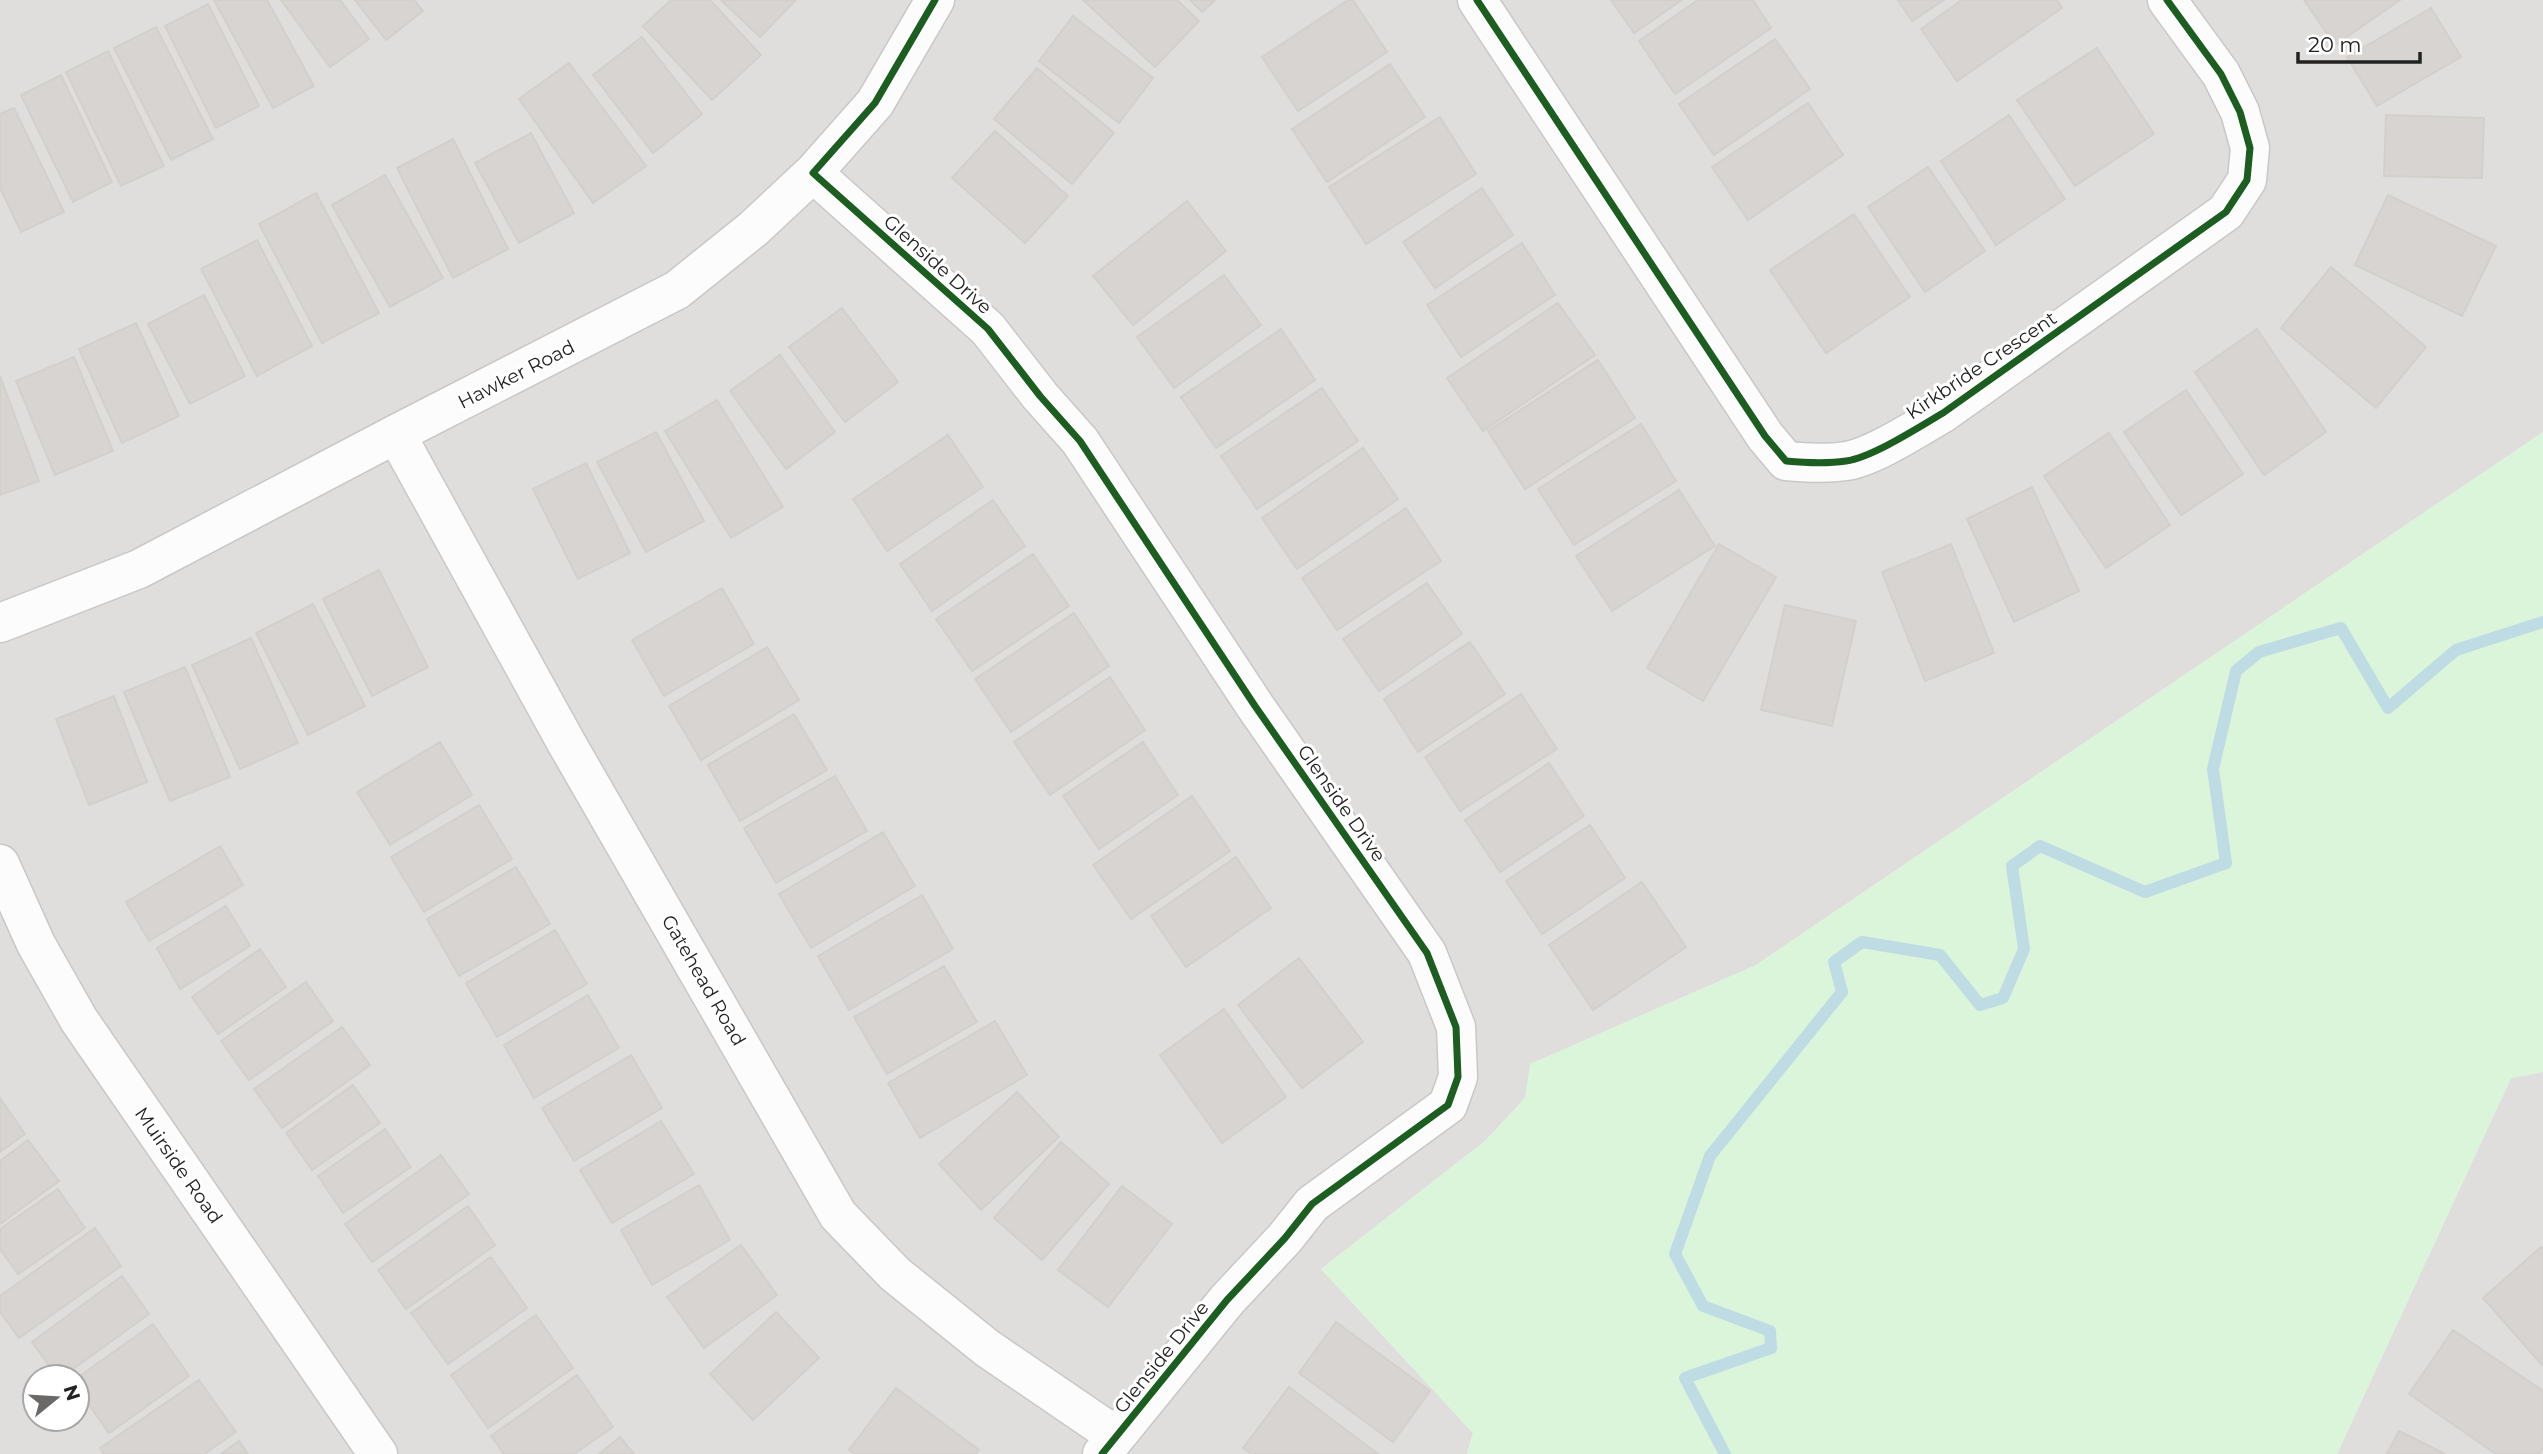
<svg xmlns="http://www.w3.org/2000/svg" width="2543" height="1454" viewBox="0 0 2543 1454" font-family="Montserrat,sans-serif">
  <rect width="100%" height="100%" fill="#f0eeeb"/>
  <path fill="#dfdedc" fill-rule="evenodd" d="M0,0H2543V432L1756,965L1531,1064L1525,1098L1485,1141L1321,1269L1473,1433L1467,1454H0ZM35,1377H77V1419H35Z
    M2543,1072V1454H2337L2511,1078Z"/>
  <path fill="#daf5da" d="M2543,432V1072L2511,1078L2337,1454H1467L1473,1433L1321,1269L1485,1141L1525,1098L1530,1064L1756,965Z"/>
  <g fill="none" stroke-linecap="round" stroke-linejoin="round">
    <path stroke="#bfdbe3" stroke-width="12" d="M1725,1454L1685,1378L1771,1348L1770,1331L1703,1306L1675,1254L1710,1156L1842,992L1834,962L1862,942L1940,955L1980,1005L2003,998L2024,949L2012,866L2040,846L2145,892L2226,863L2213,769L2236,671L2259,652L2341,628L2388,708L2456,650L2543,622"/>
  </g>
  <path fill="#d7d4d2" stroke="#d3d0cc" stroke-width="2" d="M214,0H267L314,86L273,108Z
    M281,0H340L369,39L330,67Z
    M355,0H414L423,11L386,40Z
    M671,0H710L761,55L712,100L643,26Z
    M721,0H796L760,37Z
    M1083,0H1177L1199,21L1155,67Z
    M1190,0H1215L1202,12Z
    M1348,0H1353L1387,52L1298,111L1262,57Z
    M1611,0H1682L1634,33Z
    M1698,0H1753L1771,28L1675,94L1639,41Z
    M1898,0H1944L1912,21Z
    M1962,0H2057L2062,8L1957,81L1921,29Z
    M2304,0H2400L2335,45Z
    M208,4L259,106L216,128L165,26Z
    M2431,8L2461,57L2377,106L2347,57Z
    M1073,16L1153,78L1119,123L1039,61Z
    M156,27L213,139L171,160L114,48Z
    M642,37L702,114L653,153L593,75Z
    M1775,39L1810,89L1714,155L1679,104Z
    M2097,48L2154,134L2075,186L2017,100Z
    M108,51L164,166L121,186L66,72Z
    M569,63L646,166L593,203L519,99Z
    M1390,64L1425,117L1327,182L1292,129Z
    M1037,68L1114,133L1072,184L994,119Z
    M61,75L112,182L73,202L21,95Z
    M1808,103L1843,155L1748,220L1712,167Z
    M14,108L64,212L21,232L0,188V114Z
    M2009,115L2065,199L1996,245L1941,161Z
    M2386,115L2484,118L2482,178L2384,176Z
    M1440,117L1476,174L1366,244L1329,187Z
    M995,131L1068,196L1025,243L952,178Z
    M531,133L574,213L519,243L475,163Z
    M453,139L508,249L453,278L397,168Z
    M1928,167L1985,251L1925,292L1868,207Z
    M385,175L443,278L390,307L332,205Z
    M1482,188L1513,235L1435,288L1403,242Z
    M316,193L379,313L322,343L259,224Z
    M2388,195L2496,246L2462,316L2355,265Z
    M1187,201L1226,251L1133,325L1093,276Z
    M1854,214L1910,297L1826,353L1770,270Z
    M257,240L312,346L257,376L201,269Z
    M1522,243L1555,295L1461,357L1427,305Z
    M2331,267L2426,347L2376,408L2281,328Z
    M1224,275L1261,325L1174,388L1137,337Z
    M204,295L245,376L190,404L148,324Z
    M1558,303L1595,355L1483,431L1447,378Z
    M842,308L898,382L845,422L789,347Z
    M136,323L179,416L122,443L79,349Z
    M1281,329L1315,380L1216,448L1181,397Z
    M2257,329L2326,432L2264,475L2195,372Z
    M780,355L835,432L786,469L730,391Z
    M74,357L113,451L55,475L16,381Z
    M1598,360L1635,418L1525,489L1488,431Z
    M0,376L39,481L0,495Z
    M1322,388L1358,441L1257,509L1221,456Z
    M2186,390L2243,474L2181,515L2124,432Z
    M717,400L783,507L731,538L665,431Z
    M1641,424L1676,481L1574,545L1538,489Z
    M656,432L704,521L646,552L597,462Z
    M2109,433L2170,525L2106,568L2044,476Z
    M948,435L983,487L887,551L853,499Z
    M1363,448L1398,499L1297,569L1262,518Z
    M586,463L630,553L578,579L533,489Z
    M2032,487L2079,591L2014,622L1967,519Z
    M1679,490L1715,546L1612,611L1576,556Z
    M993,500L1025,546L932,611L900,564Z
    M1406,508L1441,561L1337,630L1302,578Z
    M1719,544L1776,577L1703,701L1647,668Z
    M1951,544L1994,653L1925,681L1882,572Z
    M1033,554L1069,606L972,671L936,619Z
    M379,570L428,667L372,696L323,599Z
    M1427,583L1462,634L1379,691L1343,639Z
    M722,588L754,644L664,696L632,640Z
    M313,604L365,706L308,735L256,633Z
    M1785,605L1856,621L1832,726L1761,710Z
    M1074,613L1109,666L1011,732L975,679Z
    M251,638L298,743L240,769L192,665Z
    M1470,642L1505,694L1418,752L1384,699Z
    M767,647L799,700L701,760L669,706Z
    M185,667L230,777L170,801L124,692Z
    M1110,677L1145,730L1050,795L1014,742Z
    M1521,694L1557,749L1460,811L1425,757Z
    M114,696L147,782L89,805L56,719Z
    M794,714L827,770L740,821L708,765Z
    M440,742L472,795L390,845L357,792Z
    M1143,742L1178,795L1099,849L1063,796Z
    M1549,763L1584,816L1500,872L1465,820Z
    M835,776L867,831L776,883L744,828Z
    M1192,796L1230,851L1131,919L1093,865Z
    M479,805L512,859L424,912L391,857Z
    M1590,825L1625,878L1542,934L1506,881Z
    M883,832L915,886L811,948L779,894Z
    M220,846L243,885L149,941L126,902Z
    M1236,857L1271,908L1186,967L1151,916Z
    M516,867L550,924L459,976L427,919Z
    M1642,882L1686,947L1593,1010L1549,945Z
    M922,895L953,949L849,1010L818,956Z
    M226,906L250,946L180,989L157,948Z
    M555,930L587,984L497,1037L466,983Z
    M260,949L286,987L218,1034L192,997Z
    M1299,958L1363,1042L1302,1088L1238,1005Z
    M944,966L977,1022L887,1074L854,1017Z
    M306,982L333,1021L249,1080L221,1041Z
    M588,995L619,1048L534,1098L504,1045Z
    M1224,1009L1286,1097L1222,1143L1160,1055Z
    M995,1021L1027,1075L920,1138L888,1083Z
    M342,1027L370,1065L282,1128L254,1089Z
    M631,1055L662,1108L574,1161L542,1108Z
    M353,1085L380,1123L312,1170L286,1133Z
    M1017,1092L1059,1137L981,1210L939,1164Z
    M0,1098L25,1134L0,1152Z
    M661,1121L694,1174L612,1223L580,1170Z
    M385,1129L411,1167L343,1213L318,1176Z
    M28,1140L59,1181L0,1224V1161Z
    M1061,1142L1109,1184L1042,1260L994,1218Z
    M441,1155L469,1194L372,1262L345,1224Z
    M699,1185L730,1240L652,1285L621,1230Z
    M1122,1186L1172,1224L1108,1307L1058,1270Z
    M58,1189L85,1228L18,1274L0,1249V1229Z
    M468,1206L495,1245L406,1309L378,1270Z
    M95,1228L121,1266L19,1338L0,1312V1296Z
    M741,1245L777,1295L704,1348L667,1297Z
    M2541,1247L2543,1249V1366L2483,1298Z
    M491,1257L527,1308L448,1364L411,1313Z
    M122,1276L149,1314L62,1377H57L32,1342Z
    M776,1312L819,1358L753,1420L710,1374Z
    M536,1315L573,1368L488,1428L451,1375Z
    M1336,1322L1430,1391L1393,1442L1299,1373Z
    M153,1324L189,1376L109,1433L77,1388V1378Z
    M2453,1330L2543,1391V1448L2539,1454H2496L2409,1394Z
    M577,1375L613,1427L574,1454H504L491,1436Z
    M199,1380L236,1432L204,1454H104L100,1448Z
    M1289,1387L1378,1454H1252L1243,1448Z
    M896,1388L979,1450L976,1454H855L849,1450Z
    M2399,1431L2445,1454H2387Z
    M620,1437L634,1454H599Z
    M239,1441L248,1454H221Z"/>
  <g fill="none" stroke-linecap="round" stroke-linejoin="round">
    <defs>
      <path id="minor" d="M1477,0L1765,436L1786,461C1807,463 1826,464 1846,461C1873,457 1919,427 1943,413L2226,212L2247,180L2250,148L2240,112L2221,74L2167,0
        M813,173L988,329L1040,396L1080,441L1255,706L1427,953L1456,1027L1458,1077L1448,1105L1312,1204L1285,1238L1227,1300L1102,1454
        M396,434L567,744L838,1215L895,1274L987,1348L1116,1436
        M0,623L139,569L396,434L677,290L753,229L813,173L875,103L935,0
        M0,864L36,944L79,1020L378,1454"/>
    </defs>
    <use href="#minor" stroke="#c9c8c7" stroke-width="41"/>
    <use href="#minor" stroke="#fdfcfc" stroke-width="38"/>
    <defs>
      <path id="cycleway" d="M935,0L875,103L813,173L988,329L1040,396L1080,441L1255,706L1427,953L1456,1027L1458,1077L1448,1105L1312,1204L1285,1238L1227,1300L1102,1454
        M1477,0L1765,436L1786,461C1807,463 1826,464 1846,461C1873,457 1919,427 1943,413L2226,212L2247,180L2250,148L2240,112L2221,74L2167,0"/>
    </defs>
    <use href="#cycleway" stroke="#fff" stroke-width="11"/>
    <use href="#cycleway" stroke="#1b5e20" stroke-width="7"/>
  </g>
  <g text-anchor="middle" stroke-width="6" stroke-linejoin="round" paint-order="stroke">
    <g font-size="19" fill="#222" stroke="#fff">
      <text transform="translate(938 264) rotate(42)" y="7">Glenside Drive</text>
      <text transform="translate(1981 365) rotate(-34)" y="7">Kirkbride Crescent</text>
      <text transform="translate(516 374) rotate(-27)" y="7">Hawker Road</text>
      <text transform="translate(1342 803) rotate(55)" y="7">Glenside Drive</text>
      <text transform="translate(704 980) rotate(60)" y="7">Gatehead Road</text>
      <text transform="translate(179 1165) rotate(55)" y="7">Muirside Road</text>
      <text transform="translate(1161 1357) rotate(-51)" y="7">Glenside Drive</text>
    </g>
  </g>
  <g transform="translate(56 1398) rotate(72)"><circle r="33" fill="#ffffff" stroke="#a7a7a7" stroke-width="2"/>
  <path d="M0-5L12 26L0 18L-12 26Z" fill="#6a6968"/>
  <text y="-10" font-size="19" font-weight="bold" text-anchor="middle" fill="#222222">N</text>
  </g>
  <path d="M2298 52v10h122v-10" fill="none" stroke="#222222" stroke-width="3.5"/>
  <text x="2308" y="52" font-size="21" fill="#222222" stroke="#ffffff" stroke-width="5" paint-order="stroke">20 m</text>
</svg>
